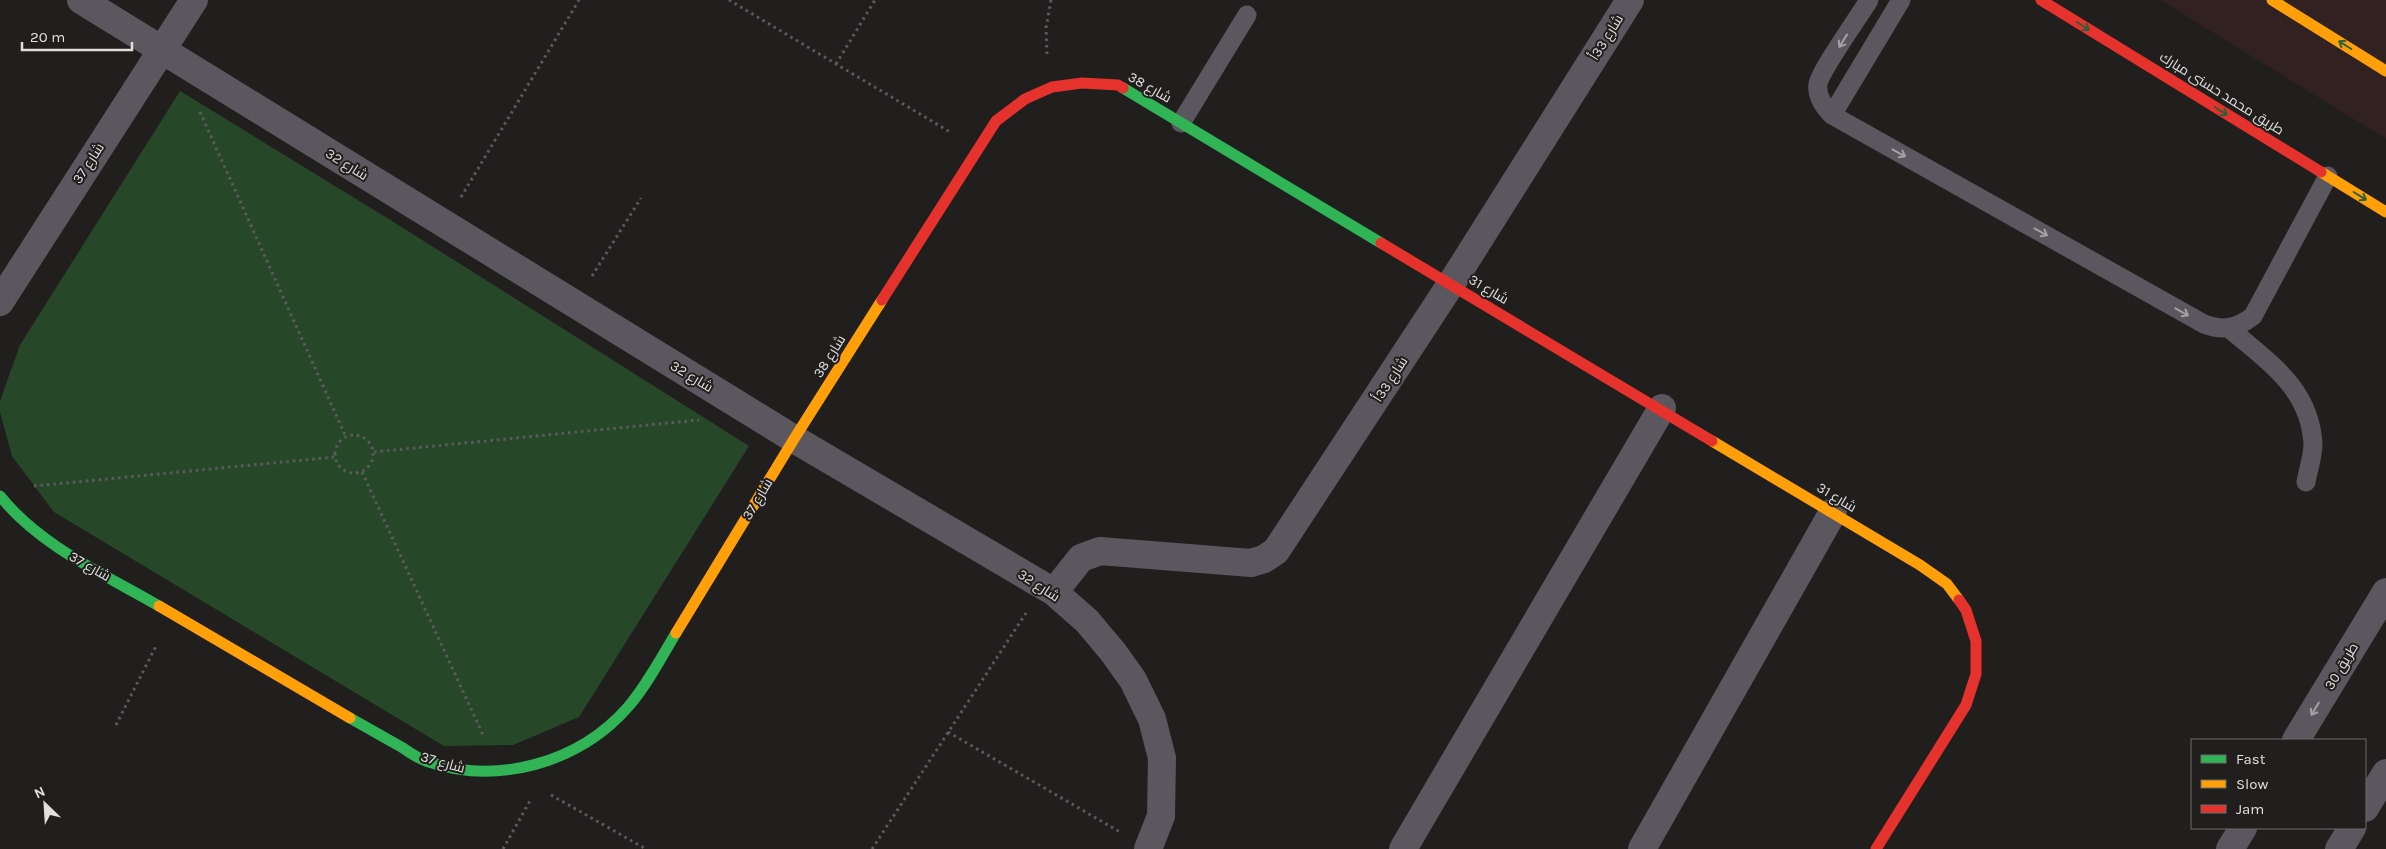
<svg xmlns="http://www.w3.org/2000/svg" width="2386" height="849" viewBox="0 0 2386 849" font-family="Karla,Cairo,sans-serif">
  <rect width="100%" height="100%" fill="#201f1e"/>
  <path fill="#312120" d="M2160,0H2386V139Z"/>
  <path fill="#274828" d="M180,91L392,221L749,446L579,717L513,745L444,746L54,512L12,456L0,412V401L20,345Z"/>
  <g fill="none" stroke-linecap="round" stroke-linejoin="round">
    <path stroke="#5c5a5d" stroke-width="3" stroke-dasharray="2.5 4" stroke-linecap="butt" d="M729,0L950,132
      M1047,54L1046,28L1051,0
      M836,64L875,0
      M200,112L346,437
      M461,197L579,0
      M592,276L641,198
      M335 454a19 19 0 1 1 38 0a19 19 0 1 1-38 0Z
      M374,452L699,420
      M362,472L484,737
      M34,486L335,457
      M116,725L157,644
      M948,732L1120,832
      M551,795L646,849
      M503,849L531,799
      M872,849L1026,613"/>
    <path stroke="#5a575e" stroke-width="19" d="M1869,0C1860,15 1820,71 1818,84C1816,97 1824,107 1832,115L2204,324C2223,331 2236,329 2253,316L2328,176
      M1832,115L1901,0
      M1181,123L1247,15
      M2230,329C2268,362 2310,388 2313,444C2313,456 2308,471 2306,482"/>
    <path stroke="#5a575e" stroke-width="28" d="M81,0L794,439L1054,592L1087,621L1113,652L1133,680L1152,719L1162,758L1161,816L1148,849
      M0,302L194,0
      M1054,592L1081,558L1100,551L1251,563L1264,559L1276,551L1451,284L1630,0
      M2296,740L2386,592
      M2365,808L2386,773
      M1403,849L1662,408
      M1642,849L1833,512
      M2230,849L2243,828
      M2339,849L2352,828"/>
    <path stroke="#30b455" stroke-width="11" d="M1123,88L1381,243
      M0,496C40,546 104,574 159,606
      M350,718C368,728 385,738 403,748C410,753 418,758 426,761C497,786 579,763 628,707C647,685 661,658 676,633"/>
    <path stroke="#ff9f0a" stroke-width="11" d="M2272,0L2386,71
      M2321,172L2386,212
      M1712,441L1920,565L1947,584L1959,600
      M159,606L350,718
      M676,633L794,439L882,300"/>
    <path stroke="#e5322d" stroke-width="11" d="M2041,0L2321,172
      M1381,243L1712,441
      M882,300L996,121L1025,99L1052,87L1082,83L1118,85L1123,88
      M1876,849L1966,705L1976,674V641L1966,610L1959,600"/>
  </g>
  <defs><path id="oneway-shaft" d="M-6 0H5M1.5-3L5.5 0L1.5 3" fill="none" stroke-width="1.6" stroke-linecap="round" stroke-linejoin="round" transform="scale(1.25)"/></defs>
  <g stroke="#286236">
    <use href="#oneway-shaft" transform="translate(2083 26) rotate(32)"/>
    <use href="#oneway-shaft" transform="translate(2345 45) rotate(-148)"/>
    <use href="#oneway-shaft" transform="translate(2221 111) rotate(32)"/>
    <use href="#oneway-shaft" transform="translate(2360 196) rotate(32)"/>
  </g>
  <g stroke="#a4a2a4">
    <use href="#oneway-shaft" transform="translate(1843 41) rotate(122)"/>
    <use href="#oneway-shaft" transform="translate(1899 153) rotate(29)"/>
    <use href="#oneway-shaft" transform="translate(2041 232) rotate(29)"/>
    <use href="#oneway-shaft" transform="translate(2182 312) rotate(29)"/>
    <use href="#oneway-shaft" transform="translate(2315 709) rotate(121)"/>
  </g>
  <g text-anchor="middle" stroke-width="4" stroke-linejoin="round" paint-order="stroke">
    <g font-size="14" fill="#e1dfde" stroke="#211f1d">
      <text transform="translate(1606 37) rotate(-58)" y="5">شارع 33أ</text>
      <text transform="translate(1150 87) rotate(30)" y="5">شارع 38</text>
      <text transform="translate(2222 93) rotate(32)" y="5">طريق محمد حسنى مبارك</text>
      <text transform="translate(88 163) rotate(-57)" y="5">شارع 37</text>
      <text transform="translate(347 164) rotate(32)" y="5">شارع 32</text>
      <text transform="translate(1489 289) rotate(31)" y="5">شارع 31</text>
      <text transform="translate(829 356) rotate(-58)" y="5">شارع 38</text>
      <text transform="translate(692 376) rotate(31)" y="5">شارع 32</text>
      <text transform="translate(1390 379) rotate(-57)" y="5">شارع 33أ</text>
      <text transform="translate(1837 497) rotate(31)" y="5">شارع 31</text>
      <text transform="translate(757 499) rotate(-59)" y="5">شارع 37</text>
      <text transform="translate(90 566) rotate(30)" y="5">شارع 37</text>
      <text transform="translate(1039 585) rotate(33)" y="5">شارع 32</text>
      <text transform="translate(2341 666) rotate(-59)" y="5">طريق 30</text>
      <text transform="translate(443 762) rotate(16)" y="5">شارع 37</text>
    </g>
  </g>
  <rect x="2191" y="739" width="175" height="90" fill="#211f1d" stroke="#6e6c6a"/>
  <rect x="2201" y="755" width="25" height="8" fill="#30b455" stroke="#6e6c6a"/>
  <text x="2236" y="764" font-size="15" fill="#e1dfde">Fast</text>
  <rect x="2201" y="780" width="25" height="8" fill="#ff9f0a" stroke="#6e6c6a"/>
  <text x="2236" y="789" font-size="15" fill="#e1dfde">Slow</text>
  <rect x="2201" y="805" width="25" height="8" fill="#e5322d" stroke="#6e6c6a"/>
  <text x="2236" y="814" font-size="15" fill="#e1dfde">Jam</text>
  <g transform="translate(45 804) rotate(335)" stroke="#211f1d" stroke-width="4" paint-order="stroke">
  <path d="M0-4L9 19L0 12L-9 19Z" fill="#e1dfde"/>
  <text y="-8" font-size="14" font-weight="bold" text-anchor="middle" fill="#e1dfde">N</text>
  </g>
  <path d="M22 42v8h110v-8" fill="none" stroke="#e1dfde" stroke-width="2.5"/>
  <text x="30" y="42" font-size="15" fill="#e1dfde" stroke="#211f1d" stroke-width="4" paint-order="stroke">20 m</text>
</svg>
